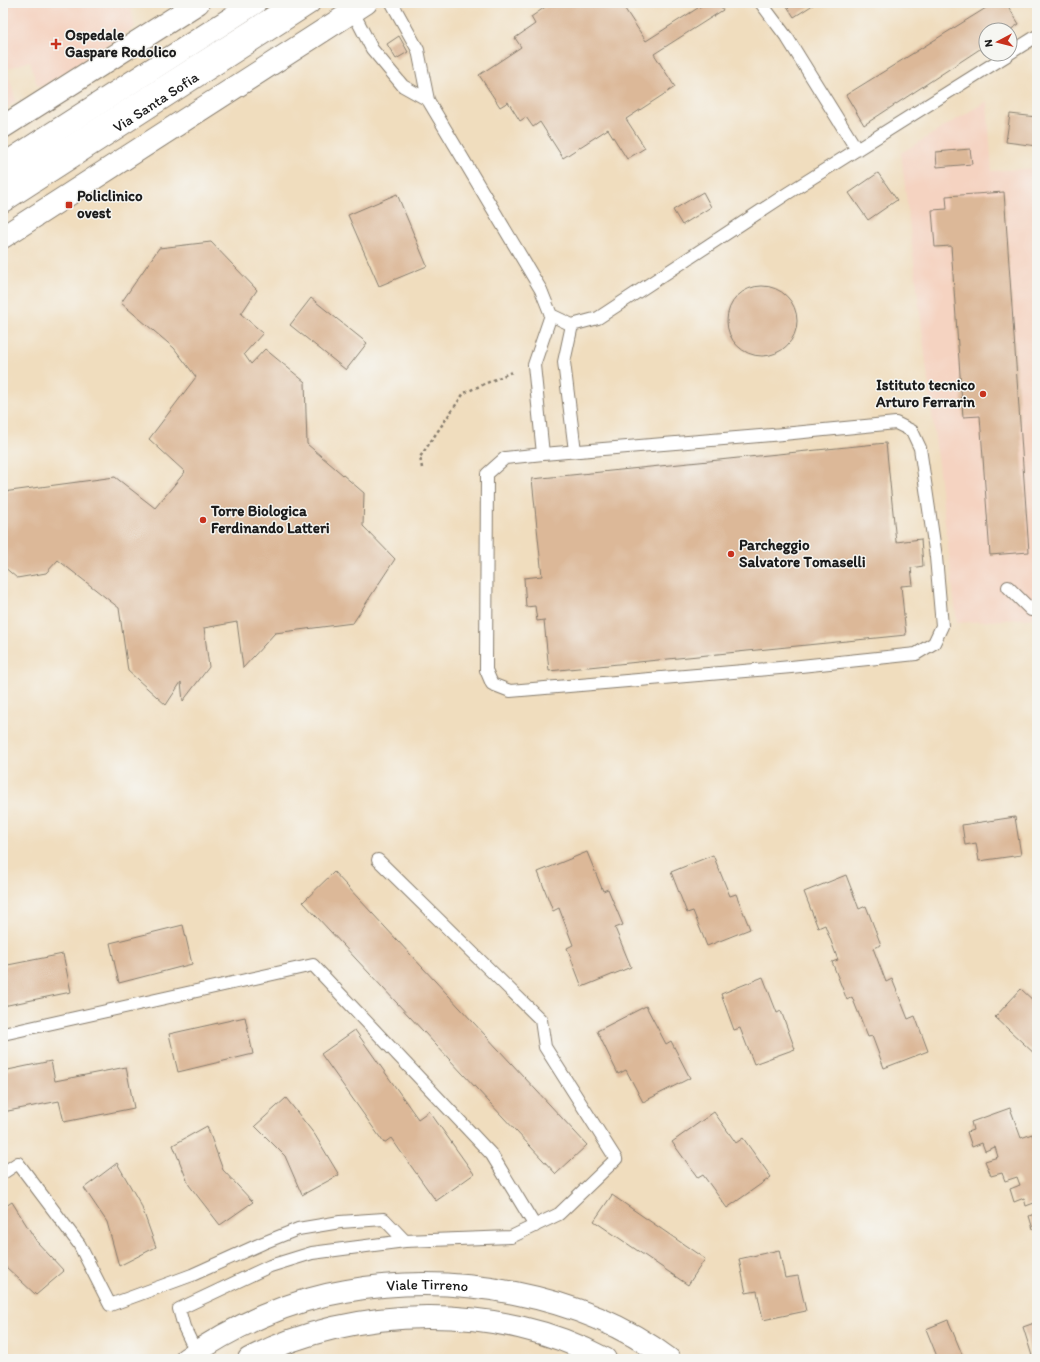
<svg xmlns="http://www.w3.org/2000/svg" width="1040" height="1362" viewBox="0 0 1040 1362" font-family="Itim,sans-serif">
  <rect width="100%" height="100%" fill="#f6f6f2"/>
  <filter id="ink" filterUnits="userSpaceOnUse"><feTurbulence type="fractalNoise" baseFrequency=".025" numOctaves="2"/><feDisplacementMap in="SourceGraphic" scale="8" xChannelSelector="R" yChannelSelector="G"/><feConvolveMatrix kernelMatrix="1 2 1 2 8 2 1 2 1" color-interpolation-filters="sRGB"/></filter>
  <filter id="wash" filterUnits="userSpaceOnUse"><feTurbulence type="fractalNoise" baseFrequency=".012" numOctaves="4" result="noise"/><feDisplacementMap in="SourceGraphic" scale="16" xChannelSelector="R" yChannelSelector="G"/><feGaussianBlur stdDeviation="0.9" result="paint"/><feColorMatrix in="noise" values="0 0 0 0 0 0 0 0 0 0 0 0 0 0 0 0 0 1.4 0 .05"/><feComposite in="paint" operator="in"/></filter>
  <g filter="url(#wash)">
    <rect width="100%" height="100%" fill="#f0ddbe"/>
    <path fill="#f5d3c1" d="M3,3H146L131,9L135,27L42,87L37,85L30,61L7,69L16,101L3,111Z
      M987,101L992,171L1037,168V618L957,623L901,153Z"/>
    <g id="blocks">
      <path fill="#dcb898" d="M551,3H621L646,41L701,6L699,3H719L723,10L654,54L675,87L626,119L645,148L627,159L608,129L563,158L540,122L533,127L526,117L520,121L508,102L500,107L479,75L521,47L515,38L535,24L531,17Z
        M785,3H816L794,17Z
        M994,3H1006L1019,24L1010,30H986V45L864,125L846,95Z
        M399,36L408,52L396,59L387,44Z
        M1010,114L1037,117V146L1006,142Z
        M970,149L972,164L937,167L936,152Z
        M878,173L897,200L868,220L849,193Z
        M703,192L711,207L682,225L673,210Z
        M1004,192L1029,552L990,555L980,416L963,417L951,246L935,247L932,210L947,209L946,196Z
        M397,194L427,266L379,286L348,215Z
        M211,242L257,290L241,314L263,333L244,354L251,364L265,349L305,382L307,444L364,493L363,526L395,559L353,623L275,633L243,668L237,622L204,628L209,667L183,701L181,682L166,705L128,671L119,608L58,560L46,573L17,578L3,566V492L115,477L155,508L185,472L149,439L196,377L174,348L121,303L159,248Z
        M727 321a35 35 0 1 1 70 0a35 35 0 1 1-70 0Z
        M311,298L367,343L346,370L290,325Z
        M886,443L896,542L921,539L923,566L911,568L913,585L901,586L906,635L549,671L544,620L537,621L535,606L526,607L524,578L542,576L532,479Z
        M1015,817L1021,855L979,861L976,843L965,845L962,825Z
        M587,852L603,891L608,889L623,925L615,928L631,967L582,987L567,948L573,945L559,908L553,911L538,872Z
        M713,855L730,896L736,894L750,929L707,946L693,911L687,913L671,872Z
        M334,872L587,1145L556,1174L303,902Z
        M846,875L859,909L866,906L881,945L873,948L886,982L892,979L908,1019L915,1016L928,1051L884,1068L872,1036L868,1037L852,997L847,1000L832,962L838,960L825,925L818,928L804,892Z
        M183,925L192,964L119,983L110,943Z
        M63,954L71,992L3,1006V966Z
        M763,977L777,1013L781,1011L795,1049L754,1064L740,1028L734,1030L721,994Z
        M1021,989L1037,1004V1056L995,1017Z
        M646,1006L666,1044L671,1041L690,1078L643,1102L626,1070L618,1074L597,1031Z
        M245,1017L253,1054L178,1072L169,1034Z
        M355,1030L418,1119L429,1111L474,1174L436,1201L391,1138L384,1143L321,1054Z
        M51,1061L55,1081L126,1067L134,1108L64,1122L59,1101L3,1112V1071Z
        M286,1098L315,1135L339,1175L302,1195L285,1156L255,1126Z
        M1010,1108L1021,1138L1032,1134L1037,1149V1211L1034,1203L1026,1206L1024,1198L1014,1202L1010,1189L1020,1185L1017,1177L1005,1181L1002,1173L991,1176L985,1161L998,1157L995,1147L985,1151L982,1143L972,1147L967,1132L973,1130L971,1122Z
        M714,1112L736,1143L743,1138L771,1177L727,1208L703,1175L698,1178L672,1142Z
        M207,1126L223,1170L253,1202L220,1225L189,1185L173,1145Z
        M117,1163L141,1205L156,1247L119,1266L107,1222L84,1188Z
        M612,1195L705,1259L688,1285L594,1221Z
        M12,1202L37,1242L64,1271L36,1295L5,1266L3,1262V1208Z
        M1037,1213V1228L1033,1229L1029,1216Z
        M779,1250L785,1278L798,1276L806,1311L763,1320L757,1291L746,1293L739,1259Z
        M948,1320L964,1359H938L926,1329Z
        M1037,1322V1359H1033L1023,1327Z"/>
    </g>
  </g>
  <g filter="url(#ink)">
    <use href="#blocks" fill-opacity="0" stroke="#867c6d" stroke-width="1"/>
    <g fill="none" stroke-linecap="round" stroke-linejoin="round">
      <defs>
        <path id="lane" d="M392,3L418,50L428,100L541,290L551,315L572,325L598,318L788,193L1009,54
          M761,3L788,39L857,150
          M353,12L372,49L403,86L428,100
          M1010,53L1037,36
          M3,184L287,3
          M572,325L564,362L575,451
          M896,423L912,431L920,448L936,557L942,626L934,643L916,654L791,667L510,691L492,684L486,670L487,474L505,458L543,454L783,434Z
          M543,454L534,365L551,315
          M1008,587L1031,610L1037,609
          M3,1034L313,965L492,1155L535,1226
          M3,1173L18,1163L79,1244L110,1305L192,1275L263,1243L298,1229L340,1222L384,1219L405,1241
          M196,1352L184,1327L179,1309L270,1266L312,1253L405,1241L511,1237L559,1214L616,1159L545,1047L541,1020L378,860"/>
        <path id="street" d="M3,127L198,3
          M3,237L366,3"/>
        <g id="secondary">
          <path id="s1" d="M186,1359C233,1326 290,1300 346,1291C453,1272 582,1293 669,1359"/>
          <path d="M249,1359C355,1304 500,1302 605,1359"/>
        </g>
        <g id="primary">
          <path d="M3,165L255,3"/>
          <path id="s2" d="M3,201L309,3"/>
        </g>
      </defs>
      <use href="#lane" stroke="#867c6d" stroke-width="14"/>
      <use href="#street" stroke="#867c6d" stroke-width="24"/>
      <use href="#secondary" stroke="#867c6d" stroke-width="24"/>
      <use href="#primary" stroke="#867c6d" stroke-width="24"/>
      <path stroke="#867c6d" stroke-width="2.5" stroke-dasharray="3 3" stroke-linecap="butt" d="M422,468L420,457L464,393L514,371"/>
      <use href="#lane" stroke="#fff" stroke-width="12"/>
      <use href="#street" stroke="#fff" stroke-width="22"/>
      <use href="#secondary" stroke="#fff" stroke-width="22"/>
      <use href="#primary" stroke="#fff" stroke-width="22"/>
    </g>
  </g>
  <g fill="#c8321e" stroke="#f6f6f2" stroke-width="1.5">
    <path d="M54 38h4v4h4v4h-4v4h-4v-4h-4v-4h4z"/>
    <rect x="65" y="201" width="8" height="8" rx="2"/>
    <circle cx="983" cy="394" r="4"/>
    <circle cx="203" cy="520" r="4"/>
    <circle cx="731" cy="554" r="4"/>
  </g>
  <g text-anchor="middle" stroke-width="3" stroke-linejoin="round" paint-order="stroke">
    <g font-size="15" font-weight="bold" fill="#1c1c1c" stroke="#f6f6f2" text-anchor="start">
      <text x="65" y="40">Ospedale<tspan x="65" dy="17">Gaspare Rodolico</tspan></text>
      <text x="77" y="201">Policlinico<tspan x="77" dy="17">ovest</tspan></text>
      <text x="975" y="390" text-anchor="end">Istituto tecnico<tspan x="975" dy="17">Arturo Ferrarin</tspan></text>
      <text x="211" y="516">Torre Biologica<tspan x="211" dy="17">Ferdinando Latteri</tspan></text>
      <text x="739" y="550">Parcheggio<tspan x="739" dy="17">Salvatore Tomaselli</tspan></text>
    </g>
    <g font-size="15" fill="#1c1c1c" stroke="#f6f6f2">
      <text dy="5" stroke="none"><textPath href="#s2" startOffset="182">Via Santa Sofia</textPath></text>
      <text dy="5" stroke="none"><textPath href="#s1" startOffset="257">Viale Tirreno</textPath></text>
    </g>
  </g>
  <rect width="1040" height="1362" fill="none" stroke="#f6f6f2" stroke-width="16"/>
  <g transform="translate(998 42) rotate(263)"><circle r="19" fill="#f6f6f2" stroke="#9f9f9c"/>
  <path d="M0-3L7 15L0 10L-7 15Z" fill="#c8321e"/>
  <text y="-6" font-size="11" font-weight="bold" text-anchor="middle" fill="#1c1c1c">N</text>
  </g>
</svg>
